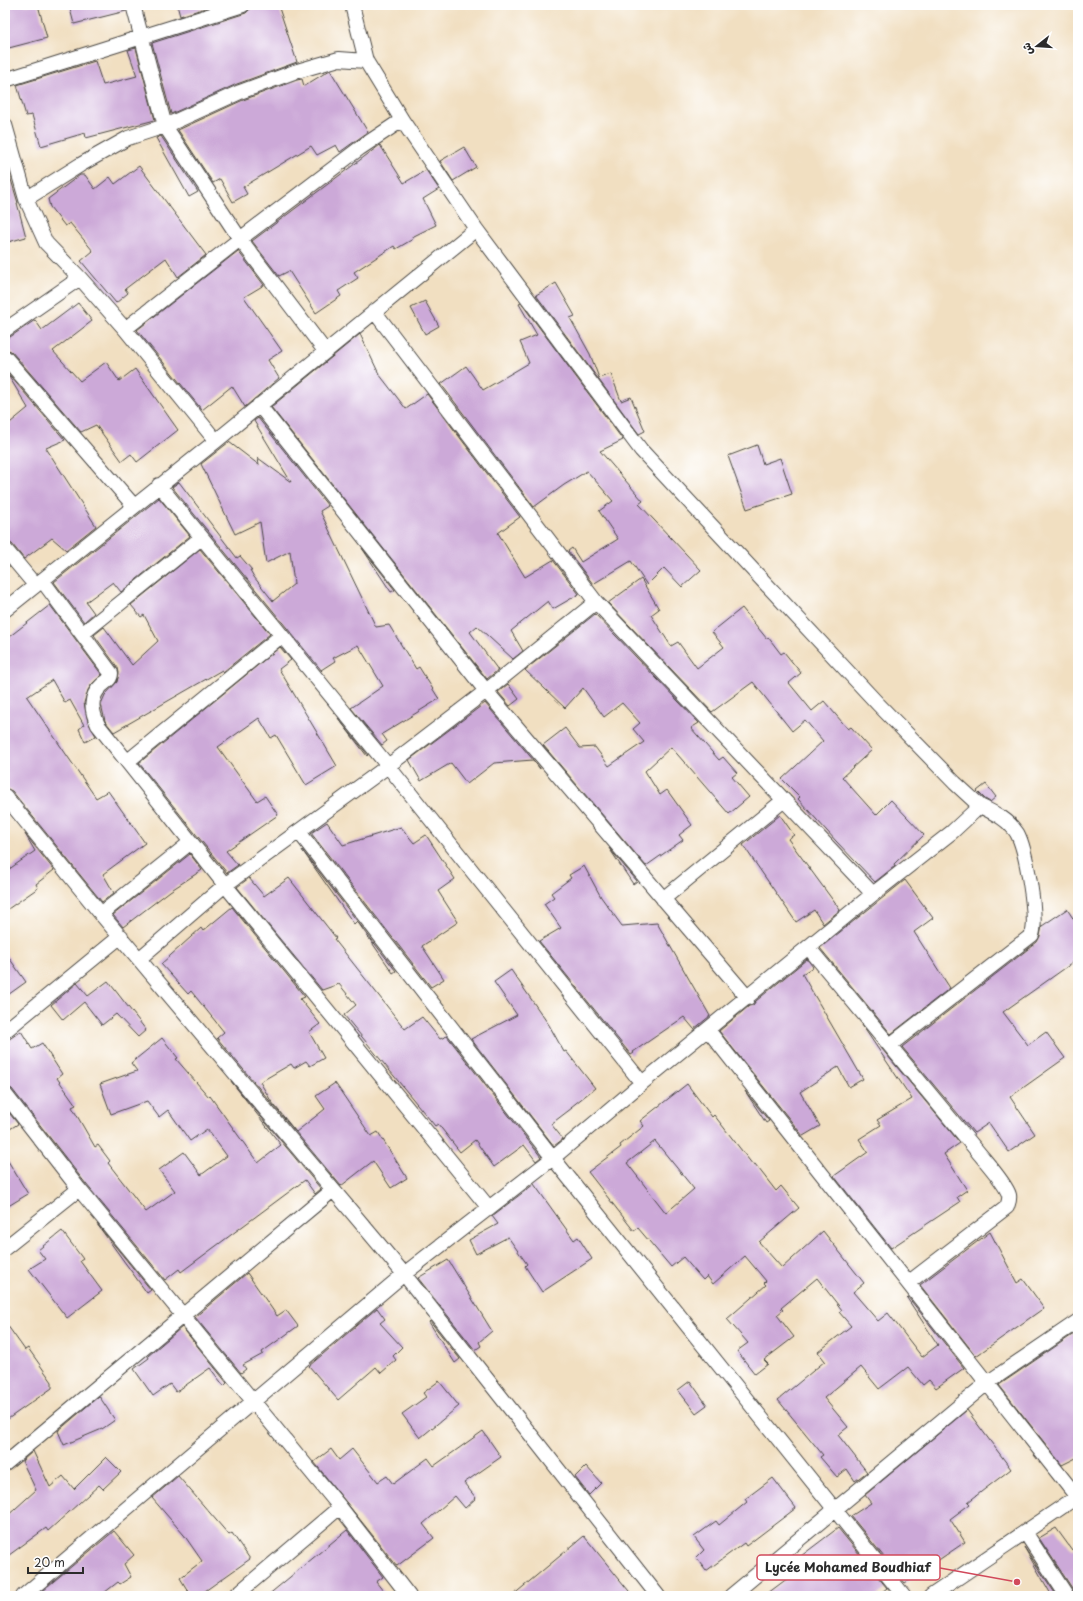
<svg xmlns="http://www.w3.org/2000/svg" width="1083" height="1601" viewBox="0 0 1083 1601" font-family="'Playpen Sans','Playpen Sans Arabic',sans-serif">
  <rect width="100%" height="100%" fill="#fff"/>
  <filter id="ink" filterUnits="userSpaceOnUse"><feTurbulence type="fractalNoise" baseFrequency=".025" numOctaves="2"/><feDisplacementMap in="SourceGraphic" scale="8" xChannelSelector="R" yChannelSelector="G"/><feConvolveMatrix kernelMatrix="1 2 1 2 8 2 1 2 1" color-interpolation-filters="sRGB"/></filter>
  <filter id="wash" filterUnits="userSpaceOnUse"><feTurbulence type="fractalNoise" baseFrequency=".012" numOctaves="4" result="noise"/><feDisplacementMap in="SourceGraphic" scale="16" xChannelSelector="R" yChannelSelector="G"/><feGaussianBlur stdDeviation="0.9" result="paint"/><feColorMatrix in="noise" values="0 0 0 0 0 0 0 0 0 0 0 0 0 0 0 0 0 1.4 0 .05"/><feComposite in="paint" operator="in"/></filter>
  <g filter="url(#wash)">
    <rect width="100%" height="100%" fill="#f1dfc1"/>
    <g id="blocks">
      <path fill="#cca9d8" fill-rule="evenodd" d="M5,5H38L47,38L5,49Z
        M69,5H125L126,11L74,24Z
        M177,5H215L180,16Z
        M261,5H278L297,62L237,84L171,114L152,43L246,13L250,9Z
        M136,48L155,120L86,138L85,133L41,146L32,115L26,116L17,85L95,61L103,85L137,76L128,50Z
        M330,70L368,132L340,152L336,145L317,155L311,146L243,187L247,194L233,202L220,179L213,183L178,130L243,100L297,80L302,79L304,86Z
        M161,136L198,192L189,197L156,138Z
        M380,145L404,183L426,170L439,189L423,199L436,225L412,237L413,239L396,249L394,246L354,272L358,278L338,291L341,296L316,313L289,271L279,276L252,241Z
        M464,147L476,167L453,181L440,161Z
        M5,160L18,203H17L26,237L5,243Z
        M139,166L206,255L178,277L166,258L125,289L128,293L116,303L81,261L93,251L70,223L65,226L50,207L48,199L80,175H85L95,189L110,177L115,184Z
        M238,251L264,285L244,297L282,351L268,360L279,378L245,407L232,386L202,410L137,330Z
        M556,283L575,316L570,318L590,354L599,378L611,374L621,401L631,397L645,431L639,434L536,295Z
        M425,301L439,326L425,334L411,308Z
        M78,303L92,321L53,351L80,381L106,362L119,381L135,369L178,430L137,462L131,454L122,461L96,425L81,432L11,351L5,349V338L10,337L35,320L42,330Z
        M521,303L623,440L600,451L643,501L639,504L701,570L682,587L664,568L647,585L631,561L593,584L568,551L572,548L581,562L618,539L599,511L613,501L587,471L564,485L534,507L441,384L466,366L483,390L529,363L520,342L537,335L519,304Z
        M360,334L379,374L406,409L427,394L520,517L498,533L525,577L553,560L579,594L553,609L548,601L511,631L523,651L513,659L477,626L470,632L498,670L487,679L271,407Z
        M5,370L65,440L46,448L96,526L66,550L52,538L24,559L12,544L5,541V427L28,408Z
        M258,418L328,506L320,511L376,627L389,625L416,669L419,667L439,699L382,734L387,741L382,745L351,708L383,686L358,645L333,658L335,661L321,670L322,671L172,487L179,482L237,558L240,556L252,570H250L254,577L273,601L294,584L290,551L266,563L260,522L235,534L201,464L229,442L259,465L258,458L291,482L254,421Z
        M757,445L763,464L780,458L792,494L747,509L728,456Z
        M159,498L190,536L121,592L113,582L86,602L94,613L84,622L54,582Z
        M362,548L395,590L391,592Z
        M200,549L270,634L223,672L222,670L114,732L105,721L101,704L105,695L117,682L119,673L118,668L94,635L104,627L132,665L158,641L144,615L141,617L131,605Z
        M641,579L659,609L651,615L671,646L678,642L697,668L724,647L712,632L742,608L767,639L768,637L781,654L784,652L801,673L789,683L812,711L824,701L848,729L851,727L872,750L842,777L876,815L891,800L924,835L894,864L895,866L875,882L836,841L798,799L800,797L782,779L823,741L805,720L792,731L753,682L712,712L608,603Z
        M50,605L102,675L92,684L88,690L84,703L88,722L96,736L85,742L79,729L84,725L70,700L65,703L52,680L27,697L96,798L108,791L145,843L103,874L114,893L102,902L12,791L5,788V640Z
        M595,614L699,723L691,728L719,760L723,757L737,773L732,777L749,797L729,814L671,747L645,771L660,795L667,790L692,825L679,835L683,840L646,866L543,745L565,728L580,748L595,747L609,766L644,742L633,729L640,723L622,703L604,717L583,688L565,708L525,670Z
        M280,647L291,660L279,669L337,766L306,785L276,735L271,738L259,718L218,747L257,801L265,796L278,815L226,851L238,865L227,873L139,763Z
        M508,684L519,699L510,706L498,692Z
        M485,703L540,768V769L533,760L494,763L467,784L451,763L421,781L409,760Z
        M338,718L368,755L367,756Z
        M986,784L996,797L990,802L985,799L977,791Z
        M780,815L794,835L788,839L840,910L823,924L814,910L796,922L743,845Z
        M327,822L343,845L401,827L414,843L426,835L455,879L438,891L458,922L422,946L444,979L431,987L311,833Z
        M25,834L54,870L36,884L38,888L5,911V872L35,851Z
        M609,848L637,881L633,884Z
        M302,850L396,971L393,973L357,921L354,924Z
        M190,854L202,870L170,891L123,927L113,915Z
        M584,866L601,897L622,926L657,923L710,1016L694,1029L684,1017L633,1052L634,1053L631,1055L539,941L561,928L544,904L554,897L551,893L571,878L569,875Z
        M249,878L264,896L289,878L336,938L334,939L405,1029L422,1017L440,1039L447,1036L541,1157L536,1161L524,1145L494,1167L475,1140L460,1152L438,1124L435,1126L344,1015L356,1005L339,984L322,990L237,887Z
        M905,880L933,918L914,932L950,988L891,1034L820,948Z
        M232,907L305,997L300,999L320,1024L309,1032L324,1058L310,1066L306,1061L294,1068L291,1064L260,1082L271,1101L296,1132L325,1109L316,1096L335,1083L371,1136L378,1132L407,1178L391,1188L373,1161L341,1186L217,1038L224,1032L191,991L188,994L161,964L201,928L203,931Z
        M1067,909L1078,926V959L1003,1012L1028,1045L1046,1032L1065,1058L1010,1097L1035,1134L1009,1152L989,1123L974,1133L902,1047L1037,942L1040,936L1042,926Z
        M5,952L26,982L5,997Z
        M807,959L813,967L802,974L863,1079L849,1087L838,1067L800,1092L820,1126L803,1136L719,1031L749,1006L753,1005L756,1001Z
        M511,970L549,1025L564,1052L566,1051L595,1088L571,1107L572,1108L551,1124L563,1139L554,1146L471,1039L517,1015L494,982Z
        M108,981L146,1030L138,1037L116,1014L102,1025L84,1002L63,1020L51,1005L77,983L88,996Z
        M862,1025L960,1143L944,1154L967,1190L957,1197L960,1202L891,1248L834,1176L868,1152L859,1139L881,1125L877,1120L912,1099Z
        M21,1031L32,1049L42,1043L62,1074L57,1078L76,1105L72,1107L95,1147L98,1145L110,1161L108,1163L146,1212L175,1191L159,1170L184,1152L201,1175L227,1156L207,1129L190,1141L168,1110L159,1117L147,1101L111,1114L100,1084L137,1071L131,1063L162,1038L178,1058L176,1059L209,1097L210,1096L258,1163L281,1145L231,1081L321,1189L315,1194L305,1180L181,1272L179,1269L165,1280L86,1184L12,1089L5,1086V1042Z
        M687,1084L712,1117L714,1115L753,1165L755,1164L776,1191L781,1186L799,1208L759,1242L782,1268L823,1231L864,1283L853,1292L878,1321L888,1313L922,1357L938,1345L907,1298L908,1297L964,1368L936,1388L929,1380L923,1385L908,1367L879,1389L861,1367L824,1398L848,1427L838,1435L867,1472L855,1481L847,1469L837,1477L820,1457L823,1455L778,1400L825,1361L818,1352L851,1326L839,1312L842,1310L817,1278L781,1308L783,1310L777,1315L794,1337L764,1360L768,1364L755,1374L737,1351L748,1343L727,1319L766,1285L764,1283L766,1281L745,1256L713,1284L707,1276L703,1280L683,1257L671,1267L638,1228L634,1231L588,1172L621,1147L620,1145L644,1126L640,1121ZM655,1141L694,1189L666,1213L627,1163Z
        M745,1091L769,1121L766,1123Z
        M5,1108L18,1124L5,1132Z
        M5,1156L28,1194L5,1208Z
        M534,1184L574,1240L578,1237L592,1259L542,1292L525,1266L527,1264L508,1237L476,1254L469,1240L498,1224L492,1216Z
        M97,1224L151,1290L147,1293Z
        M62,1231L83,1259L80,1261L102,1291L67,1318L29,1269L45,1259L38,1250Z
        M990,1232L1017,1283L1023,1279L1044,1308L976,1356L920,1285Z
        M448,1260L492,1331L479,1342L481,1346L475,1350L418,1278Z
        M247,1273L277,1316L286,1310L298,1326L262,1352L263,1354L243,1365L246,1369L241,1373L195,1317Z
        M377,1308L385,1319L380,1323L402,1347L393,1356L396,1360L381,1373L376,1367L338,1400L309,1366Z
        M430,1321L460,1359L455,1363L429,1322Z
        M5,1322L25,1350L28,1348L52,1382V1388L5,1421Z
        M182,1327L227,1383L224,1386L210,1368L176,1392L170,1384L153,1396L134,1369L149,1358L148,1356Z
        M1078,1331V1457L1062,1465L999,1385Z
        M439,1381L459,1406L420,1438L402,1414L426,1397L423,1393Z
        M690,1381L707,1405L696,1413L678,1390Z
        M99,1396L115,1420L102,1429L64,1445L58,1431Z
        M967,1410L1011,1469L968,1502L970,1504L950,1519L965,1542L905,1583L851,1516L871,1503L865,1495Z
        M483,1431L501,1457L464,1483L476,1498L465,1508L455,1496L423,1524L434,1538L397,1566L314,1462L331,1449L339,1460L352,1449L378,1482L387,1476L393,1484L428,1458L434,1466Z
        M33,1451L50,1487L63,1476L74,1489L106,1457L121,1472L103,1489L99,1485L48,1531L46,1528L5,1558V1518L36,1490L22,1461Z
        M586,1466L601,1483L589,1495L575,1477Z
        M178,1476L229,1535L232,1533L250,1559L198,1596H191L180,1578L202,1561L184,1535L152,1498Z
        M773,1478L796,1508L746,1546L744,1543L706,1571L696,1558L704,1550L694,1537L716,1521L719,1525L747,1502L745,1499Z
        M838,1528L887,1588L877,1596H764L792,1575L787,1569L802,1557L801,1556Z
        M1056,1528L1072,1550L1078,1546V1596H1075L1074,1591L1039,1538Z
        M347,1530L383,1577L376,1582L387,1596H267Z
        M114,1531L134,1555L124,1564L131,1577L120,1584L118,1582L100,1596H36Z
        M584,1536L633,1596H512Z
        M1024,1547L1057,1596H1052Z"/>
    </g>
  </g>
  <g filter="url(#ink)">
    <use href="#blocks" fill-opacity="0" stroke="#494642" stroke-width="1"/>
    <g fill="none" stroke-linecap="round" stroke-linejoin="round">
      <defs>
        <path id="minor" d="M133,5L165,126L240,239L325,351
          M352,5L366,61
          M5,80L243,5
          M5,125L26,199L46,243L80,278L125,329L216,441
          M26,199L80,165L128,138L165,126L240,92L294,72L339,59L366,61L402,120
          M374,311L596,602L873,894
          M5,330L80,278
          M5,357L134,506
          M259,405L486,691L748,998
          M159,485L388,766L642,1083
          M5,549L35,585
          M42,580L111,673C111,679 107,681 102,685C89,697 91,710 98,725L225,885L489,1208
          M5,610L216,441L476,229
          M82,634L201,538
          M128,761L281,636
          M5,796L101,914L404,1274L658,1596
          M299,832L553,1158L904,1596
          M663,899L784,800
          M101,914L191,842
          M808,947L978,1152C986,1162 1006,1184 1009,1195C1010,1200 1008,1203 1007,1207L908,1283
          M139,959L225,885L388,766L486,691L596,602
          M708,1030L1077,1497
          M5,1031L121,936
          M890,1045L1032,935C1038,918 1026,849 1017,833C1008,819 994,813 980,806
          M5,1094L79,1189L340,1507L409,1596
          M5,1248L79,1189
          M5,1464L333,1190
          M1025,1532L1067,1596
          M23,1596L404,1274L553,1158L642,1083L873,894L952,832L980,806L955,783L878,704L641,450L476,229L402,120L360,148L240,239L125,329
          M235,1596L340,1507
          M731,1596L987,1383L1078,1321
          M931,1596L1078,1496"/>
      </defs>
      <use href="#minor" stroke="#494642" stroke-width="16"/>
      <use href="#minor" stroke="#fff" stroke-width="14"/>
    </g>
  </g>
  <path fill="none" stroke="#d1495b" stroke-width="1.5" d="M1017 1582L940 1568"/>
  <circle fill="#d1495b" stroke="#fff" stroke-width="1.5" cx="1017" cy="1582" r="4"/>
  <rect fill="#fff" stroke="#d1495b" stroke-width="1.5" x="757" y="1555" width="183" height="25" rx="4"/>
  <g font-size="13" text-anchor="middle" font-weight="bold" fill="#2b2b2b">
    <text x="848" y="1572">Lycée Mohamed Boudhiaf</text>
  </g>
  <rect width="1083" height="1601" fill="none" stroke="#fff" stroke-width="20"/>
  <g transform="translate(1037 46) rotate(253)" stroke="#ffffff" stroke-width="3" paint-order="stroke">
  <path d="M0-3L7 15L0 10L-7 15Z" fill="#2b2b2b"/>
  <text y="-6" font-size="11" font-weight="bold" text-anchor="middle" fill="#2b2b2b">ش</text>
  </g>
  <path d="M28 1567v6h55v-6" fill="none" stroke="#2b2b2b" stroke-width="2"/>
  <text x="34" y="1567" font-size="12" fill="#2b2b2b" stroke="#ffffff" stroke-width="3" paint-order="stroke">20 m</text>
</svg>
